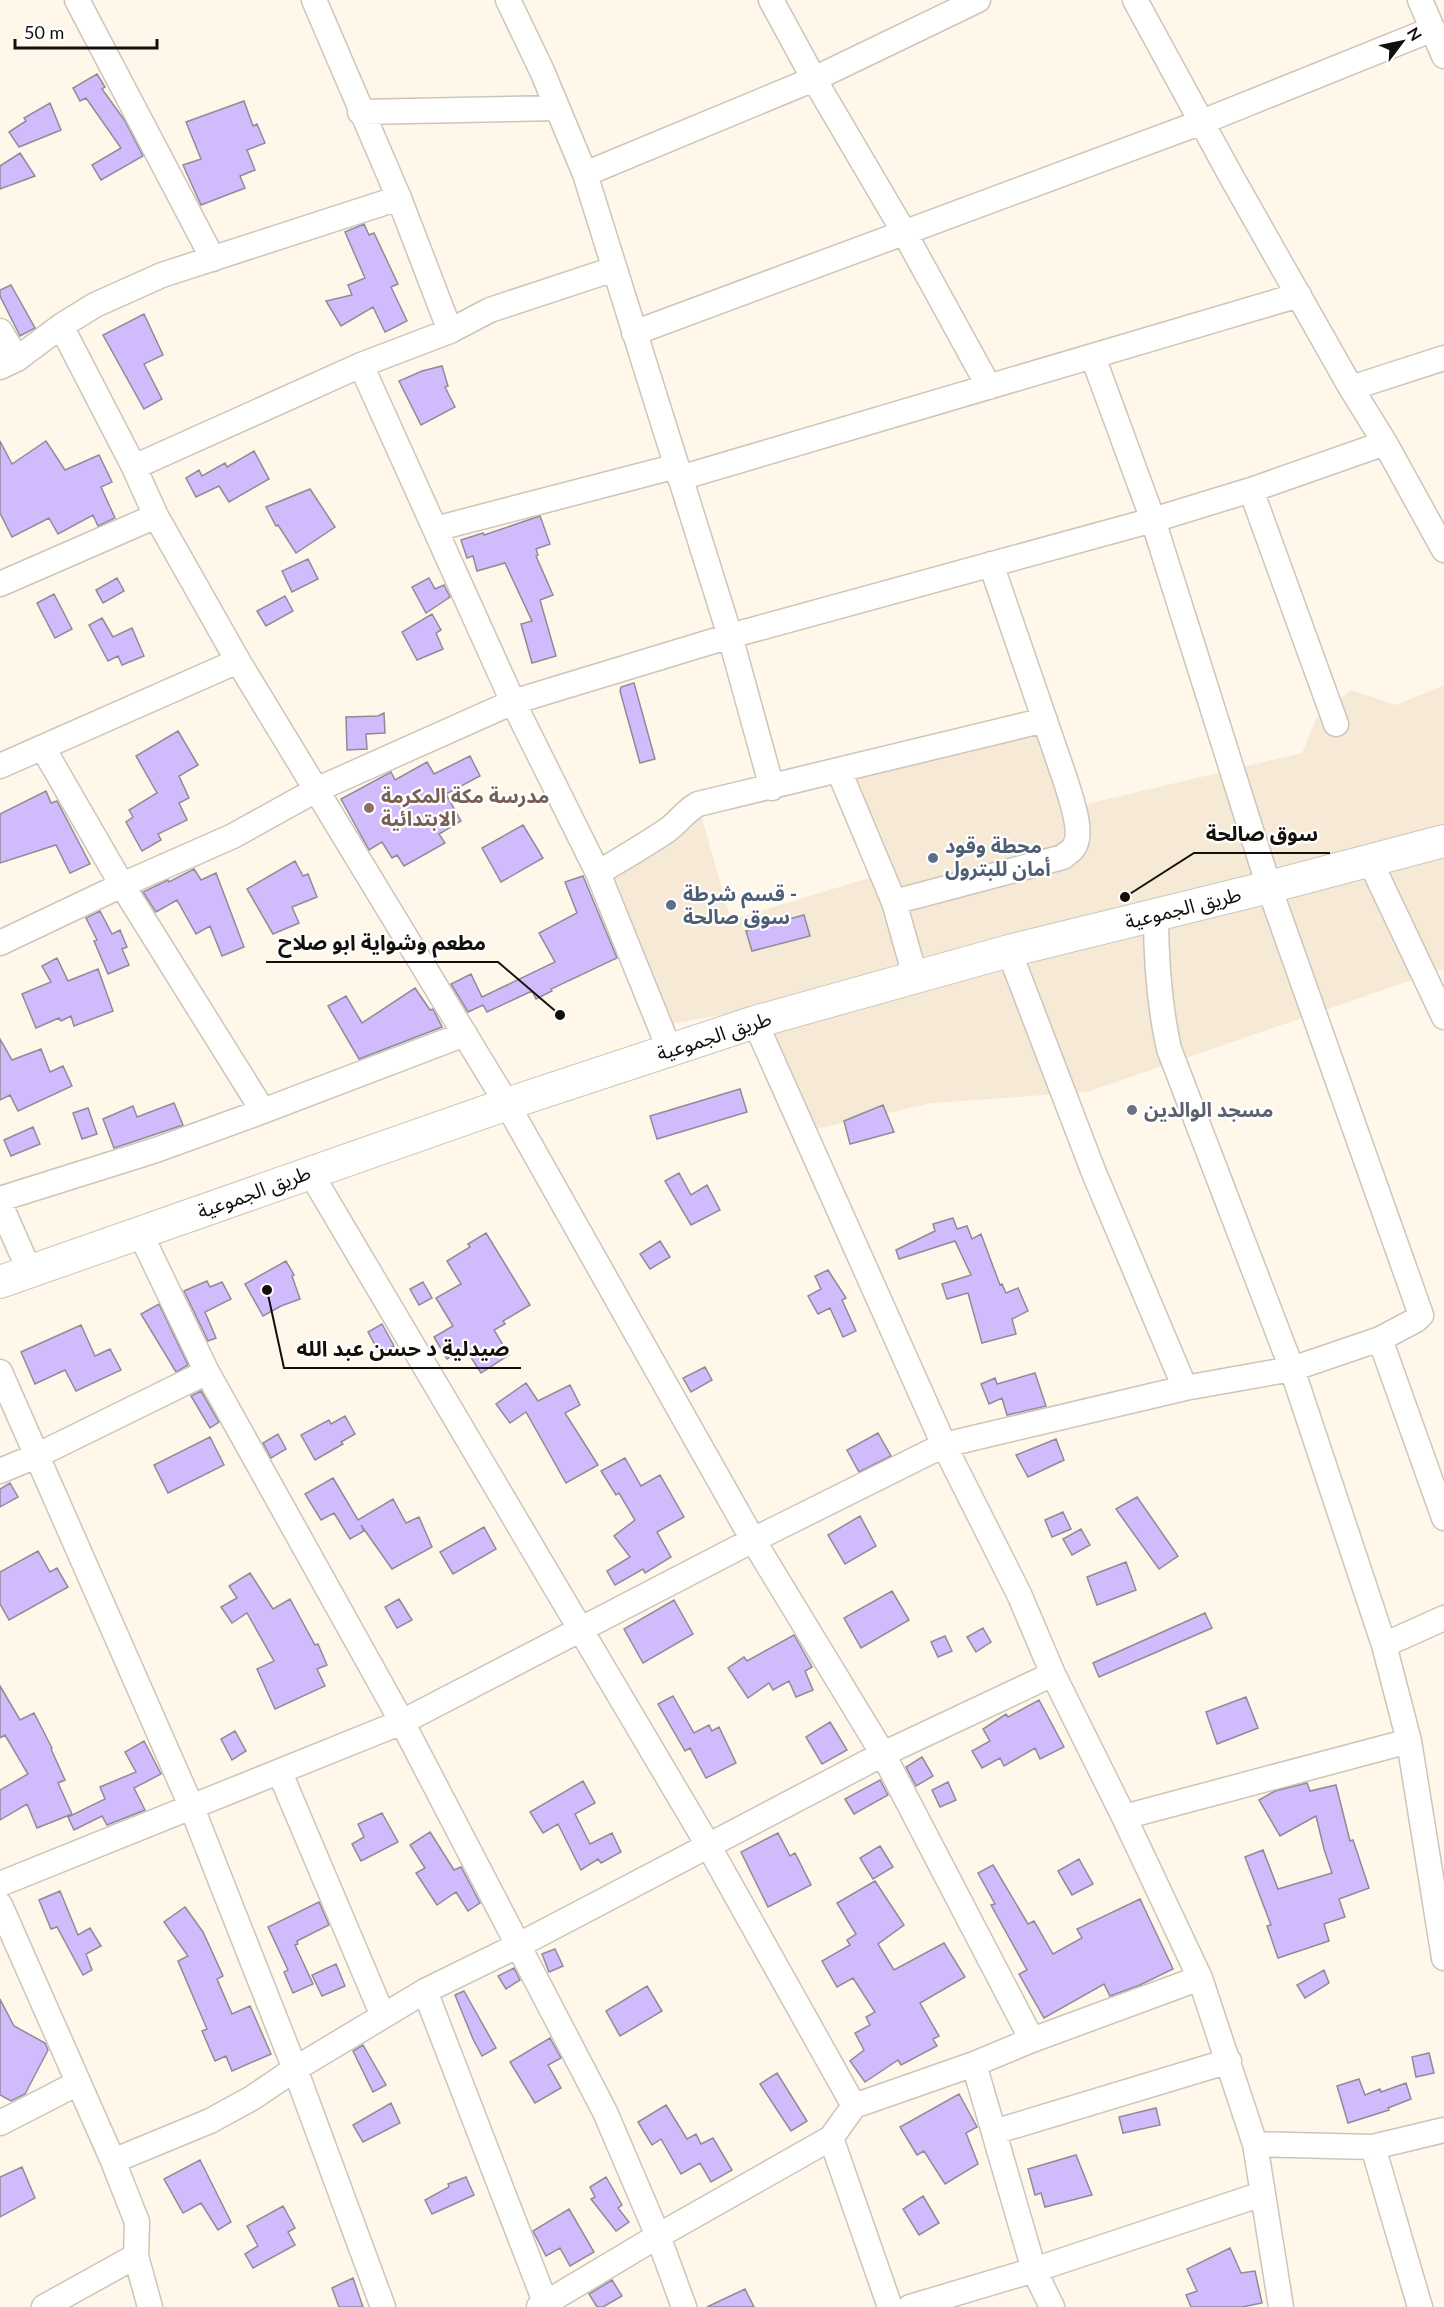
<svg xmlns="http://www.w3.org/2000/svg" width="1444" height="2307" viewBox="0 0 1444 2307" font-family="Lato,'Noto Sans Arabic',sans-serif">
  <rect width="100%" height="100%" fill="#fff7ea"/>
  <path fill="#f6ead7" d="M1444,685V969L1087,1092L932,1103L816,1129L802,1112L752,1009L661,1026L598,873L698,804L731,920L882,874L839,771L1045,720L1074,807L1302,753L1316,719L1351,690L1396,705Z"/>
  <path fill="#d1bbfc" stroke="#8f8b97" stroke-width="1.5" d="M97,74L105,87L102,89L125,121L143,156L101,180L92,165L121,148L86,98L80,101L73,88Z
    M244,101L253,126L257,124L265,143L247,150L255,170L240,176L245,188L201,205L183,165L201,159L186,122Z
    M50,103L61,130L19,147L9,132L26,121L24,118Z
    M20,153L35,176L0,189V166Z
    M364,224L369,235L374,233L398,284L391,287L407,321L385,332L373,307L341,326L326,301L352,295L348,285L365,278L345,232Z
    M11,285L35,328L20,336L0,296V290Z
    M144,314L163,355L144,364L162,399L144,409L103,335Z
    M442,366L448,386L445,387L455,407L421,425L399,381L422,371Z
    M0,441L12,464L46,441L65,470L99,455L112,482L101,487L115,518L98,526L93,515L58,534L49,518L12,537L0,513Z
    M254,451L269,479L229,502L219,486L196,497L186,478L199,470L202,476L225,463L227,467Z
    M310,489L335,527L296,553L278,525L276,526L266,507Z
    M540,516L550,544L536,549L538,555L536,556L553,595L540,600L556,656L532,663L521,624L532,621L505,563L477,571L473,556L467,558L461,540L483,533L484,535Z
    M308,559L318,579L292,592L282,571Z
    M117,578L124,591L103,603L96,590Z
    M429,578L435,589L444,585L450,597L426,613L412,587Z
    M54,594L72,629L55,638L37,603Z
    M285,596L293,611L266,626L257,611Z
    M432,614L441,630L436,633L443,649L417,660L402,632Z
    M102,618L113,637L132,628L144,656L122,665L118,656L108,661L89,625Z
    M634,683L655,759L640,763L620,691L621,687Z
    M384,713L385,733L366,734L367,749L347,750L346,717L378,716Z
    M178,731L198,765L179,776L189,798L179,803L187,820L158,834L161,840L142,851L126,822L133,817L129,810L157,793L136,756Z
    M470,756L480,776L446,794L461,821L439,834L445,843L404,866L397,855L392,858L382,842L369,850L341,799L391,772L395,780L427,762L434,774Z
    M46,791L51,803L57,801L90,864L70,873L56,845L0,863V814Z
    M523,825L543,858L501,882L482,848Z
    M295,861L303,876L308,874L317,897L292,907L299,923L273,934L247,889Z
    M194,869L201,880L216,873L244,947L222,956L210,926L196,934L177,900L156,912L143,892L168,880L169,882Z
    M583,876L617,958L551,989L552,991L536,999L532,991L487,1012L483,1005L468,1012L451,984L471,974L482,997L555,962L539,933L577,913L565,882Z
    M100,911L112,934L120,930L127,947L122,949L129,965L108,974L94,941L97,940L86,918Z
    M804,915L810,936L752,951L746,931Z
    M57,958L68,981L98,969L113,1011L74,1026L71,1016L61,1021L59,1018L36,1028L22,994L51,982L42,966Z
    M415,988L430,1010L433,1009L442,1027L359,1059L328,1006L346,996L362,1023Z
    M0,1039L12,1060L41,1049L50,1072L63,1066L72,1086L18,1111L10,1095L0,1100Z
    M740,1089L747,1112L657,1139L650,1116Z
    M174,1103L183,1125L114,1148L103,1119L133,1106L137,1117Z
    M883,1105L894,1132L850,1144L844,1121Z
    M88,1108L97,1134L82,1139L73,1113Z
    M33,1127L40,1144L11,1156L4,1140Z
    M679,1173L691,1195L707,1185L720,1210L691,1225L665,1181Z
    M953,1218L957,1229L967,1226L972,1239L981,1234L1000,1285L1002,1284L1006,1293L1018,1288L1028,1311L1012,1319L1016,1334L982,1343L968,1293L947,1299L942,1284L971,1275L955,1241L899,1259L896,1250L935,1231L933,1224Z
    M486,1233L530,1305L503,1321L505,1324L494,1330L509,1355L481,1373L465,1348L447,1359L434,1337L453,1326L436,1298L461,1284L447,1261L470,1247L468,1244Z
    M660,1241L670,1257L650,1269L640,1254Z
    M286,1261L294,1275L292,1276L300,1299L281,1306L263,1316L245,1284Z
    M828,1270L846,1298L842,1300L856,1331L843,1337L830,1308L818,1314L808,1296L821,1289L815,1276Z
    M207,1281L210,1287L222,1282L231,1299L205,1312L216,1338L208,1341L184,1291Z
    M423,1282L432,1298L419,1305L410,1289Z
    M159,1304L188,1365L176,1372L141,1314Z
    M382,1324L394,1346L380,1354L368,1332Z
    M81,1325L95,1356L110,1349L121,1370L76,1391L65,1370L35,1384L21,1352Z
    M705,1367L712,1380L691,1392L683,1378Z
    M1035,1373L1046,1406L1007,1415L1002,1398L989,1404L981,1384L995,1378L997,1384Z
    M526,1383L538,1401L570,1385L580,1405L565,1413L598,1465L566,1483L526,1412L510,1423L496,1404Z
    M201,1391L219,1422L210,1428L191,1396Z
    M345,1416L355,1434L341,1442L343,1444L315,1460L301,1435L329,1420L331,1424Z
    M878,1433L891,1456L859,1472L847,1450Z
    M278,1434L286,1449L271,1458L263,1443Z
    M210,1437L224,1465L168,1493L154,1465Z
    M1056,1439L1064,1460L1028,1477L1016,1455Z
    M625,1458L641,1486L660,1475L684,1517L657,1532L671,1557L645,1573L643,1569L615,1585L607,1571L630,1557L614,1536L635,1520L619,1493L616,1495L601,1471Z
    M333,1478L358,1520L393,1499L406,1523L419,1517L432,1547L392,1569L361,1525L364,1531L350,1539L334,1513L321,1520L305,1494Z
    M10,1483L18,1497L0,1507V1489Z
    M1137,1497L1178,1556L1159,1569L1116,1509Z
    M1063,1512L1071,1529L1052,1537L1045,1520Z
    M860,1516L876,1546L845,1564L828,1535Z
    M484,1527L496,1549L453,1574L440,1552Z
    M1081,1529L1090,1545L1072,1555L1063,1539Z
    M38,1551L50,1572L57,1568L68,1587L9,1620L0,1604V1572Z
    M1126,1562L1136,1590L1097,1605L1087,1577Z
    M250,1573L273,1609L290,1599L315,1645L318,1644L327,1665L317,1669L325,1686L275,1709L257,1669L274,1661L247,1613L232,1623L221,1607L237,1598L229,1586Z
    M892,1591L909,1620L861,1648L844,1618Z
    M399,1599L412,1620L397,1628L385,1607Z
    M674,1600L693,1634L643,1663L624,1629Z
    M1205,1613L1212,1628L1099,1677L1093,1663Z
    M983,1628L991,1642L976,1652L967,1637Z
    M794,1635L812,1667L805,1671L813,1690L796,1697L789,1681L773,1690L769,1683L748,1698L728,1668L744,1657L747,1661Z
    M945,1636L952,1651L938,1657L931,1642Z
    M0,1686L20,1720L34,1713L52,1748L51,1749L65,1780L58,1783L72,1814L37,1828L27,1804L0,1820V1790L28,1774L5,1735L0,1738Z
    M673,1696L694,1733L709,1725L712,1731L719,1727L736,1763L706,1778L690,1748L685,1751L658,1704Z
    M1246,1697L1258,1728L1217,1744L1206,1712Z
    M1039,1700L1064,1747L1040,1759L1035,1748L1004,1766L1000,1758L982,1768L972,1751L990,1741L983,1729L1006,1714L1008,1717Z
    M830,1722L847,1750L822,1764L806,1737Z
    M235,1731L246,1751L232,1760L221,1739Z
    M144,1741L161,1774L134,1788L145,1810L107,1825L102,1816L74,1830L68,1817L105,1799L100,1787L136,1772L125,1752Z
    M922,1757L933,1776L916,1786L906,1767Z
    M880,1780L888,1795L854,1814L845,1799Z
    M583,1781L595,1803L575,1814L590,1844L612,1833L621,1852L601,1863L598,1859L581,1870L558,1824L543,1833L530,1812Z
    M948,1782L956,1800L940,1807L932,1790Z
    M1307,1783L1310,1791L1336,1785L1350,1841L1353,1840L1369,1888L1339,1899L1345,1917L1324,1924L1329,1941L1278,1958L1267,1926L1271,1925L1245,1857L1263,1850L1278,1889L1332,1873L1324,1849L1316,1816L1280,1836L1259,1800L1275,1791Z
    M382,1813L398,1842L361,1861L352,1844L364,1837L358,1824Z
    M430,1832L454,1870L461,1867L480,1903L468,1911L456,1892L437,1905L416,1873L425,1868L410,1845Z
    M778,1833L790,1856L795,1853L811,1885L768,1907L741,1852Z
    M880,1846L893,1867L873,1879L860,1858Z
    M1079,1859L1093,1884L1072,1895L1058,1871Z
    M993,1865L1028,1924L1034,1921L1053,1954L1082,1938L1077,1929L1140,1899L1173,1969L1140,1985L1110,1996L1104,1984L1044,2018L1019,1974L1027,1970L991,1905L995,1904L978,1873Z
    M875,1881L904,1925L878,1944L894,1970L944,1943L965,1977L920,2003L939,2036L933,2039L937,2046L901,2065L898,2060L865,2082L850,2061L864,2050L855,2033L870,2025L866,2017L875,2012L853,1978L837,1987L822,1961L850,1945L847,1940L856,1934L837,1903Z
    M60,1891L78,1935L90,1928L101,1946L86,1954L92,1970L83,1975L57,1927L51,1929L39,1900Z
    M319,1902L329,1925L297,1941L298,1944L295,1945L313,1984L293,1993L284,1972L288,1970L268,1927Z
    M185,1907L203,1932L223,1976L217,1979L232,2014L250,2006L271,2054L232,2071L226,2056L215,2061L202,2031L207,2029L178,1961L188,1956L164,1922Z
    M555,1949L563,1966L549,1972L542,1954Z
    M336,1964L345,1986L322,1996L312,1975Z
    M514,1968L520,1980L506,1989L498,1976Z
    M1324,1970L1329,1983L1305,1998L1297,1985Z
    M647,1986L662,2011L620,2036L606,2011Z
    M464,1991L496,2048L482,2056L473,2039L455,1995Z
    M0,1999L14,2026L45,2043L48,2050L25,2094L11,2101L0,2095Z
    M550,2038L561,2058L548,2065L561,2088L535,2103L510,2062Z
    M363,2045L386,2085L373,2092L353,2051Z
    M1429,2053L1434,2073L1416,2077L1412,2057Z
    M777,2073L807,2121L791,2131L760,2084Z
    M1359,2079L1365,2095L1380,2089L1381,2092L1406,2083L1411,2099L1388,2108L1389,2110L1348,2123L1337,2086Z
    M959,2094L977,2127L966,2133L978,2164L945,2184L924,2151L917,2155L900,2127Z
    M391,2103L400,2123L363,2142L353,2125Z
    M666,2105L687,2139L696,2134L701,2144L713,2138L732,2170L711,2182L700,2163L681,2174L661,2139L652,2145L638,2122Z
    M1156,2108L1160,2125L1123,2133L1119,2117Z
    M1076,2155L1092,2195L1045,2207L1041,2193L1035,2195L1028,2169Z
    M200,2160L231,2222L218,2230L201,2203L183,2213L164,2179Z
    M22,2167L35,2198L0,2217V2177Z
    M466,2177L474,2195L432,2214L425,2200L449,2187L448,2184Z
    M606,2177L622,2205L618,2208L629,2222L616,2231L591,2199L595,2197L590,2187Z
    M923,2196L939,2223L919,2235L903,2209Z
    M283,2206L295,2228L288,2232L295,2245L253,2268L245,2254L258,2246L247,2226Z
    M569,2209L594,2252L570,2266L560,2248L546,2256L533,2231Z
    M1230,2248L1241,2273L1255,2271L1262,2303L1242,2307H1191L1186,2295L1197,2291L1187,2269Z
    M353,2278L363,2307H339L332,2288Z
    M612,2280L622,2296L603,2307H597L589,2294Z
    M745,2289L754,2307H707Z"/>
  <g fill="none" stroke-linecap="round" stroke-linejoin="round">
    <defs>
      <path id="minor" d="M77,0L213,259
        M314,0L399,198L450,331
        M508,0L542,71L585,174L730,636L772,788
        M771,0L814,79L904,232L989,387
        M1135,0L1231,176L1351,388L1385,443L1444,550
        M1420,0L1444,56
        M360,112L557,108
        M585,174L814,79L978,0
        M61,326L134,467L156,516L238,661L507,1104L753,1540L883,1754L1032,2040
        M0,331L17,359
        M634,333L1202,122L1433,29
        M361,365L513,702L598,873L670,1051
        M0,367L17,359L61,326L95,305L162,275L399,198
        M1351,388L1444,358
        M134,467L361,365L450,331L490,310L614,269
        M680,478L1299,295
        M1251,490L1336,724
        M435,529L677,466
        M0,584L156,516
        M43,748L122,885L263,1111
        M0,766L238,661
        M839,771L894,902L915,976
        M1370,861L1444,1017
        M598,873C621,859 644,846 666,831C678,823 685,811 698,804L1045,720
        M894,902L1063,857C1066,854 1072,851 1074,847C1084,833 1070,795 1065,779L991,564
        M1156,915C1156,961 1159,1004 1169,1049L1292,1369L1384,1645L1409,1741L1444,1958
        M0,943L122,885L233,836L316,790L513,702L730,636L1153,520L1251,490L1385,443
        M1009,951L1094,1173L1185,1388
        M755,1022L944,1445L1019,1594L1053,1674L1124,1817L1200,1978L1255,2144L1281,2307
        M310,1172L708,1845L854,2106
        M0,1199L156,1150L255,1114L465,1034
        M0,1204L30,1272
        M140,1233L207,1372L402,1722L605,2112L658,2236L684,2307
        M1380,1339L1444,1518
        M0,1372L192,1808L295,2069L383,2307
        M0,1471L36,1456L207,1372
        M1384,1645L1444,1618
        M280,1773L383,2016
        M1124,1817L1409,1741
        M0,1884L402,1722L753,1540L944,1445L1185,1388L1292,1369L1380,1339L1416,1320L1421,1315L1269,887L1153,520L1093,357
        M0,1905L113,2161L137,2222L136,2256L150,2307
        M425,1991L547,2307
        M974,2064L1034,2270L1052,2307
        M0,2123L78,2083
        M994,2132L1229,2061
        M831,2138L890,2307
        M1255,2144L1373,2147L1444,2130
        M1373,2147L1420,2307
        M113,2161L210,2121L252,2098L295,2069L425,1991L519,1945L883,1754L1053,1674
        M44,2307L136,2256
        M539,2307L658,2236L831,2138L854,2106L974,2064L1032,2040L1200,1978
        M910,2307L1034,2270L1262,2194"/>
      <path id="major" d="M0,1282L507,1104L755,1022L1009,951L1269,887L1444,841"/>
    </defs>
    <use href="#minor" stroke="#cdc5b9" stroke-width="27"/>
    <use href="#major" stroke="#cdc5b9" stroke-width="34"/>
    <use href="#minor" stroke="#fff" stroke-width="24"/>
    <use href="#major" stroke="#fff" stroke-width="32"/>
  </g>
  <circle fill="#8d6e63" stroke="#fff" stroke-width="2" cx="369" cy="808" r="6"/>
  <g fill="#5c6f8a" stroke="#fff" stroke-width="2">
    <circle cx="933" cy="858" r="6"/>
    <circle cx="671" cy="905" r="6"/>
  </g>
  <circle fill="#6b7280" stroke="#fff" stroke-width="2" cx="1132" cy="1110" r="6"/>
  <g text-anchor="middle" stroke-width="4.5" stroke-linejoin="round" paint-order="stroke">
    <g font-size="20" font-weight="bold" fill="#785e54" stroke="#fff" text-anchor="start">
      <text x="381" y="803">مدرسة مكة المكرمة<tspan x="381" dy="23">الابتدائية</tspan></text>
    </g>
    <g font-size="20" font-weight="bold" fill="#4e5e75" stroke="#fff" text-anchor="start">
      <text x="945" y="853">محطة وقود<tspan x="945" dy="23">أمان للبترول</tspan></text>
      <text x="683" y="901">قسم شرطة -<tspan x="683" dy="23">سوق صالحة</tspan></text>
    </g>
    <g font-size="20" fill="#13100c" stroke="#fff">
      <text transform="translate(1183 908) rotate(-14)" y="7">طريق الجموعية</text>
      <text transform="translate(714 1036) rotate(-18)" y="7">طريق الجموعية</text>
      <text transform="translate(254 1192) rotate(-20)" y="7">طريق الجموعية</text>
    </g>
    <g font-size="20" font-weight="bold" fill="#5b616d" stroke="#fff" text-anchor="start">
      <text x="1144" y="1117">مسجد الوالدين</text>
    </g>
  </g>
  <path fill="none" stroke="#13100c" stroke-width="2" d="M1125 897L1194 853H1330M560 1015L498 962H266M267 1290L284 1368H521"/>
  <g fill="#13100c" stroke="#fff" stroke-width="2">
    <circle cx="1125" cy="897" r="6"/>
    <circle cx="560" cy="1015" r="6"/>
    <circle cx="267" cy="1290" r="6"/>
  </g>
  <g font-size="21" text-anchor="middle" font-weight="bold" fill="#13100c" stroke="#fff" stroke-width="4.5" stroke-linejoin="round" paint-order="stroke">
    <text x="1262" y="841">سوق صالحة</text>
    <text x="382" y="950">مطعم وشواية ابو صلاح</text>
    <text x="403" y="1356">صيدلية د حسن عبد الله</text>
  </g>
  <g transform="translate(1402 42) rotate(58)" stroke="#ffffff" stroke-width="4.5" paint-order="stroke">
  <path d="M0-4.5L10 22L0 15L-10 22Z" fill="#13100c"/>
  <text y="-9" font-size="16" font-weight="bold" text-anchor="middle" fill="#13100c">N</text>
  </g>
  <path d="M15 39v9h142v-9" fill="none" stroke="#13100c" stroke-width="3"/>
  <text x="24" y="39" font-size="18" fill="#13100c" stroke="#ffffff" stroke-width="4.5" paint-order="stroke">50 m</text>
</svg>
